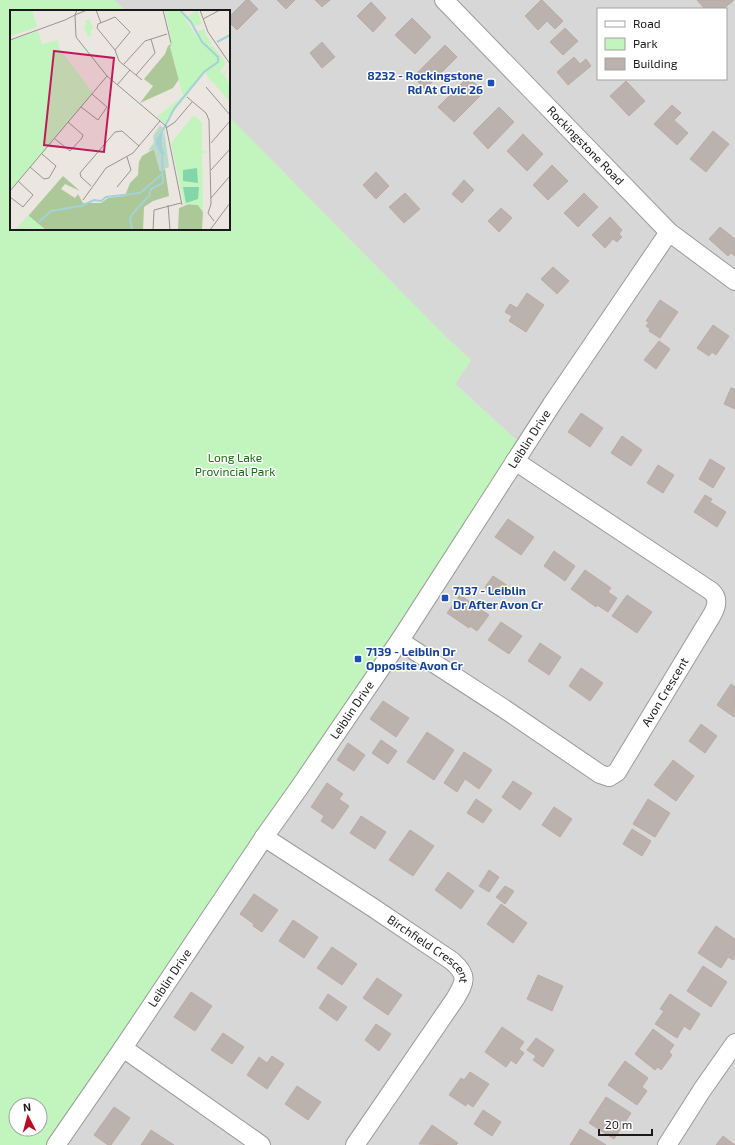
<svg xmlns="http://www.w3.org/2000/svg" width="735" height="1145" viewBox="0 0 735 1145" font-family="'Exo 2',sans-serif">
  <rect width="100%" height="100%" fill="#ebe6e0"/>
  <path fill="#d8d7d7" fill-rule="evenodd" d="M114,0H735V1145H56L524,447L455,384L471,360L445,336L229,117V11H125ZM598,9H726V79H598Z"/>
  <path fill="#c2f4be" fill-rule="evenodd" d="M0,0H114L125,11H11V229H229V117L445,336L471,360L455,384L524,447L56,1145H0ZM16,1105H40V1129H16Z"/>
  <path fill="#bbb1ad" stroke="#bcaba4" d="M246,0H249L258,9L237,30L229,22V17Z
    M277,0H295L286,9Z
    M315,0H330L322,7Z
    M541,0H542L563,21L555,29L547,21L538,30L525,16Z
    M697,0H733V1L723,9H705Z
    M371,2L386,18L373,32L357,16Z
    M412,18L431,37L415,54L395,35Z
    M565,28L578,41L563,55L550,42Z
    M322,42L335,57L322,68L310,53Z
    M445,45L457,57L425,89L413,77Z
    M574,57L580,64L586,59L591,66L568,85L557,72Z
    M468,77L484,92L454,122L438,107Z
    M626,81L645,101L629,116L610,96Z
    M672,105L681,113L674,120L688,133L677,145L654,124Z
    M499,107L514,122L488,149L473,133Z
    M713,131L729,144L706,172L690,159Z
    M523,134L543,154L527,171L507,151Z
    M552,165L568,181L548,200L533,185Z
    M376,172L389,186L376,199L363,185Z
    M464,180L474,190L462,203L452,194Z
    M405,193L420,209L404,223L389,207Z
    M584,193L598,207L578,227L564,213Z
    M501,208L512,218L499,232L488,221Z
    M610,217L622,230L619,234L622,237L617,242L613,239L605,248L592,235Z
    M720,227L735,239V256L731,253L728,256L709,239Z
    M553,267L569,281L557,294L541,279Z
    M527,293L544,305L526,332L509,321L512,316L505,312L510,304L517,308Z
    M660,300L678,312L660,338L649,331L650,329L646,326L649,322L646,321Z
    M713,325L729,336L716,355L712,352L709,356L697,348Z
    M659,341L670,349L656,369L644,360Z
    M731,388L735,389V409L724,404Z
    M581,413L603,428L590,447L568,432Z
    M622,436L642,450L631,466L611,453Z
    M710,459L725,468L713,488L699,479Z
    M658,465L674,475L663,493L647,483Z
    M705,495L712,499L710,502L726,512L717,527L694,512Z
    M508,519L534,537L521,555L495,537Z
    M554,551L575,566L565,581L544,566Z
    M585,570L611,588L608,592L617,598L608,612L597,605L596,607L571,589Z
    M493,576L508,586L500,597L485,587Z
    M460,595L489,615L477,631L470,626L469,628L447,613Z
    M627,595L652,612L637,633L612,616Z
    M501,622L522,636L509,654L488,640Z
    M540,643L561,657L549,675L528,661Z
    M581,668L603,683L590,701L569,686Z
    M731,684L735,687L734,717L717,705Z
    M383,701L409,718L396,737L370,719Z
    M701,724L717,736L705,753L689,741Z
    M427,732L454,750L434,780L407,762Z
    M381,740L397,751L388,764L372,753Z
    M348,743L365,755L354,771L337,760Z
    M464,752L492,770L479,789L465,779L457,792L444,783Z
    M673,760L694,776L676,801L654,785Z
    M513,781L532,793L520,810L502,797Z
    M327,783L343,794L339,799L349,806L333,829L321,821L324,816L311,807Z
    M476,799L492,810L483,823L467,813Z
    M648,799L670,813L655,837L633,824Z
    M554,807L572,819L560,837L542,825Z
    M361,816L386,832L375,849L350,833Z
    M632,829L651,841L642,856L623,844Z
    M410,830L434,846L413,876L389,860Z
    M489,870L499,877L489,892L479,886Z
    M448,872L474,891L461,909L435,890Z
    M505,886L514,891L505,904L496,897Z
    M254,894L278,910L262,932L253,926L254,924L240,914Z
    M501,904L527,923L513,943L487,924Z
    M293,920L318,937L304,958L279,941Z
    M716,926L735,939V956L733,960L728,957L721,968L698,953Z
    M332,947L357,964L342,985L317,968Z
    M703,966L727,982L711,1007L687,991Z
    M538,975L563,986L552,1011L527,999Z
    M377,978L402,995L388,1015L363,998Z
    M191,992L212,1006L195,1031L174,1017Z
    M328,994L347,1007L337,1021L319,1008Z
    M670,994L700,1014L690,1030L684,1026L677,1038L655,1024L664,1011L660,1009Z
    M376,1024L391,1034L379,1051L365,1040Z
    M502,1027L524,1042L519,1049L524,1053L516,1064L511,1060L506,1067L485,1052Z
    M653,1029L674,1045L669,1052L672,1055L661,1070L658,1067L655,1070L635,1054Z
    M223,1033L244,1047L232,1064L211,1050Z
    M536,1038L554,1050L543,1067L533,1060L536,1056L527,1050Z
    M272,1056L284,1064L267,1089L247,1075L259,1057L267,1063Z
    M625,1061L648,1078L642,1087L647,1091L637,1105L608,1085Z
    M470,1072L489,1084L473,1107L467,1103L466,1106L449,1095L461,1078L464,1080Z
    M297,1086L321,1102L308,1120L285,1104Z
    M606,1097L631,1113L614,1139L589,1123Z
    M114,1107L130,1118L111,1145H108L94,1135Z
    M483,1110L501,1122L492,1136L474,1124Z
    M432,1125L458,1143L456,1145L419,1144Z
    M580,1129L606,1145H570Z
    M151,1130L174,1145H141Z
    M723,1136L735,1145H716Z"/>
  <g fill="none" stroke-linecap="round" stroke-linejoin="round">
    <defs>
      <g id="minor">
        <path id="s1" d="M444,0L669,232L735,281"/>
        <path id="s2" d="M400,640L409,647L506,710L600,774L609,777L617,772L712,615C717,606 719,598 711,591L515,461"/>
        <path id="s3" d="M264,837L372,907L452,961C469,976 465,982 455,999L355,1145"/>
        <path d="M123,1048L261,1145"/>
        <path id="s4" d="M56,1145L123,1048L267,833L299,788L400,640L552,404L669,232"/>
        <path d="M667,1145L702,1090L735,1043"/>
      </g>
    </defs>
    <use href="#minor" stroke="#9b9b9b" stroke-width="20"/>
    <use href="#minor" stroke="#fff" stroke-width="18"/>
  </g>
  <g fill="#1a4fb4" stroke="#fff" stroke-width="1.5">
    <rect x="487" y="79" width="8" height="8" rx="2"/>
    <rect x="441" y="594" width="8" height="8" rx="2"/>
    <rect x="354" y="655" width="8" height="8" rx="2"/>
  </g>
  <g text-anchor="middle" stroke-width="3" stroke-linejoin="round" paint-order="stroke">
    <g font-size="12" font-weight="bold" fill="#164399" stroke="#fff" text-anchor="start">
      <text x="483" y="80" text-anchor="end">8232 - Rockingstone<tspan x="483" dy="14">Rd At Civic 26</tspan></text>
      <text x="453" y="595">7137 - Leiblin<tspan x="453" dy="14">Dr After Avon Cr</tspan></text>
      <text x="366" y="656">7139 - Leiblin Dr<tspan x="366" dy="14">Opposite Avon Cr</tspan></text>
    </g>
    <g font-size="12" fill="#1a1a1a" stroke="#fff">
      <text dy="4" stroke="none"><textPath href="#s1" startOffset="203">Rockingstone Road</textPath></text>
      <text dy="4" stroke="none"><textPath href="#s4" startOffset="850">Leiblin Drive</textPath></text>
      <text dy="4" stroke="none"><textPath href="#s2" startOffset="353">Avon Crescent</textPath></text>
      <text dy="4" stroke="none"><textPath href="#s4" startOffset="526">Leiblin Drive</textPath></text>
      <text dy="4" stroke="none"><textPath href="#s3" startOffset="200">Birchfield Crescent</textPath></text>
      <text dy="4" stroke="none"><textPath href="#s4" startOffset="202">Leiblin Drive</textPath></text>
    </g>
    <g font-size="12" fill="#176e12" stroke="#fff">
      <text x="235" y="462">Long Lake<tspan x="235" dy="14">Provincial Park</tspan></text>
    </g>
  </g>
  <g transform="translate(10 10)">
    <rect width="220" height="220" fill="#ebe6e0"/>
    <path d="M162,33L188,62L169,69L163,78L130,93L143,76L134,69L155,44L158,36ZM144,139L150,161L155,159L159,186L143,191L134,197L133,220H21L19,217L6,220L53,166L70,181L55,174L51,179L65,188L68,184L73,193H91L98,188L115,186L120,173L128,165L129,152L132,146ZM179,194L188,195L193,202L192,220H168L169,198Z" fill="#adc898"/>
    <path d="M150,115L154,119L159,157L150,161L144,139L138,141L144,132L143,126ZM154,121L152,137L155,144L146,135Z" fill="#bed8c9" fill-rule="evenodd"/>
    <path d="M0,0H22L27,17L0,26ZM155,0L170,1L192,34L203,36L216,53L210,61L213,64L219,57L214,65L220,75V92L201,70L197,75L200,70L195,62L157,108V115L147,107L173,86L160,37L162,33ZM187,0L192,14L185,16L177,7ZM79,9L83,18L85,17L80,21L82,25L78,27L74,16L77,14L75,11ZM194,19L196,25L202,34L197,35L189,27L188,21ZM28,21L32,34L48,30L49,38L83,83L0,181V30ZM184,105L192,113V141L198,142L192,143L193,202L188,195L174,194L161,133ZM18,205L36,220H21L19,217L6,220Z" fill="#c2f4be"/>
    <path d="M187,158L188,173L173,171V160ZM173,177H189L188,189L176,193Z" fill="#83d6aa"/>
    <path d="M153,120L152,137L155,144L152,146L146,135V129Z" fill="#a3d2d7"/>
    <path fill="none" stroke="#a3d2d7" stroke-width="2" d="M207,32L220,25M153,120L164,99L194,62L208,52V47L192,32L181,12L170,0M29,212L41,201L71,196L84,190L91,191L96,187L130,183L152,164M122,220L120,208L124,202L139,186L141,179L153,173L152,146"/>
    <path fill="none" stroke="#979491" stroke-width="1" d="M77,0L65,5L66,27L97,66L156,116L172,195M86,0L91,13M153,0L161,33M190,0L198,22L220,54M193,9L210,0M0,30L55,10L65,5L67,0M105,40L120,22L105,7L88,14L87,18L105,40L109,51L132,70M113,55L135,31L157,24M126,65L145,43L141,29M107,75L120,60M196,77L220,105M177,87L196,103L199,110L201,194L198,203L204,211M71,97L88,110L97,97L82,84M156,118L165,112L182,92M45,129L60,141L72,128L73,125L58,112M201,133L220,111M20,157L34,169L39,168L46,156L32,144M201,160L220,139M81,176L71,167L70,163L105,122L112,121L129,136M107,177L121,160L117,147M0,181L97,66M0,187L13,197L23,185L8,171M201,188L220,166M73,190L96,158L123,143L150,111M158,195L160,220M143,220L144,200L171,193M200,220L220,193"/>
    <path fill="#c2185b" fill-opacity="0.15" stroke="#c2185b" stroke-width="2" d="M44,41L104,48L94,142L34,135Z"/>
    <rect width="220" height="220" fill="none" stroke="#1a1a1a" stroke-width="2"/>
  </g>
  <rect x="597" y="8" width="130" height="72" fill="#ffffff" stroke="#a3a3a3"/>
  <rect x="605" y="21" width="20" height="6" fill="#ffffff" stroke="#a3a3a3"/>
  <text x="633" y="28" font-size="12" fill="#1a1a1a">Road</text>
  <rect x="605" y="38" width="20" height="12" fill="#c2f4be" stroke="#a3a3a3"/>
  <text x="633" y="48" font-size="12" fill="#1a1a1a">Park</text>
  <rect x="605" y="58" width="20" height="12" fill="#bbb1ad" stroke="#a3a3a3"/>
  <text x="633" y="68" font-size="12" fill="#1a1a1a">Building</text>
  <g transform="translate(28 1117) rotate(354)"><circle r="19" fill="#ffffff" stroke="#a3a3a3"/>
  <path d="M0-3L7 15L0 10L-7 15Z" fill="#b70e25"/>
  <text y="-6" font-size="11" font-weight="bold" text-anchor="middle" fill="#1a1a1a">N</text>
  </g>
  <path d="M599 1129v6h53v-6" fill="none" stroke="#1a1a1a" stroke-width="2"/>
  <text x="605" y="1129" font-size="12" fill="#1a1a1a" stroke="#ffffff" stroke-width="3" paint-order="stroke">20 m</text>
</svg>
